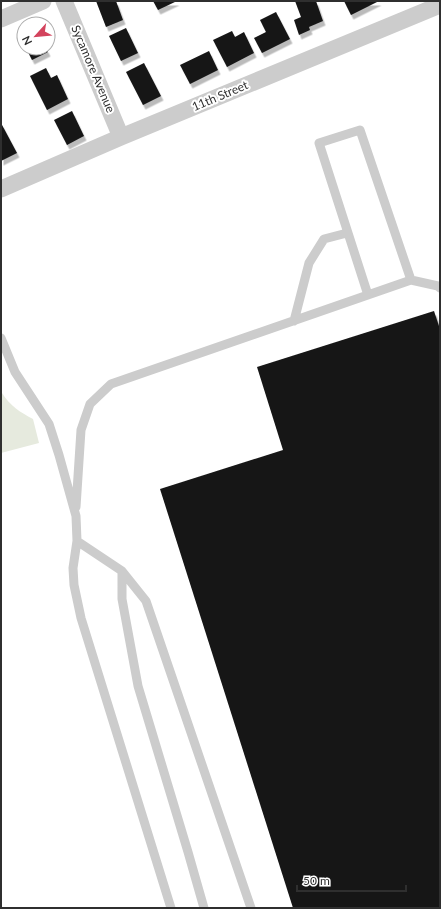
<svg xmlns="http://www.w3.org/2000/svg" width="441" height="909" viewBox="0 0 441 909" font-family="Lato,sans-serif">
  <defs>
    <filter id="shadow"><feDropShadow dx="2.5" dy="4.5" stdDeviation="0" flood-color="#0004"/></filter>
  </defs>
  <rect width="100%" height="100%" fill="#fff"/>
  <path fill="#e6eade" d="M1,393H2C10,406 20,412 33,419L39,443L1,453Z"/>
  <path fill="#161616" filter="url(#shadow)" d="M96,1H116L123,20L106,27Z
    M153,1H177L158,10Z
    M295,1H316L323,21L309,27L310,30L299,35L294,20L301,17Z
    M344,1H379L351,15Z
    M276,12L290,39L262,53L254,38L266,32L260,20Z
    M126,28L138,53L121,61L109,36Z
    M232,31L235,37L244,32L254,53L227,67L213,40Z
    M24,32V44L19,34Z
    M26,48H46L48,52L32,60Z
    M209,51L218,70L190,84L180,65Z
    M144,63L161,96L143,105L126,72Z
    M46,68L51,78L57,75L68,99L47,110L30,76Z
    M72,111L84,136L67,145L54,120Z
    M1,123L17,153L1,161Z
    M434,311L440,329V908H293L160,489L283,450L257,367Z"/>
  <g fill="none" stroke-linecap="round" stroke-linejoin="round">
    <path stroke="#ccc" stroke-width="9" d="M368,295L319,143L360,130L411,280
      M294,321L309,263L324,239L347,233
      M1,338L15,372L49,424L59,455L76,516L77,541L73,568L74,585L81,618L171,908
      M76,507L81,430L90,404L111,384L411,280L438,286L440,288
      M77,541L122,571L146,601L251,908
      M122,571V599L138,686L188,852L204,908"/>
    <path stroke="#ccc" stroke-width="17" d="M64,1L121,137
      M1,19L43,1
      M1,189L121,137L440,5"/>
  </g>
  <g text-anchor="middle" stroke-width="4" stroke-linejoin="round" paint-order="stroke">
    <g font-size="12" fill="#2f2f2f" stroke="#fff">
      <text transform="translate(93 69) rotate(67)" y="4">Sycamore Avenue</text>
      <text transform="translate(220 96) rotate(-23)" y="4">11th Street</text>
    </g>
  </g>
  <rect width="441" height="909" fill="none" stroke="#2f2f2f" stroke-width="4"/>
  <g transform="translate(36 36) rotate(243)"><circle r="19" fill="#ffffff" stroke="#acacac"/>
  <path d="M0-3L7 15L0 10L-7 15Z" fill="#d3435d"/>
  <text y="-6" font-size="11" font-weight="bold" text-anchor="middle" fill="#2f2f2f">N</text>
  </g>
  <path d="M297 885v6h109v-6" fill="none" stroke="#2f2f2f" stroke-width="2"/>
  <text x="303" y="885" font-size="12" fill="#2f2f2f" stroke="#ffffff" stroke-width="3" paint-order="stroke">50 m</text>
</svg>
